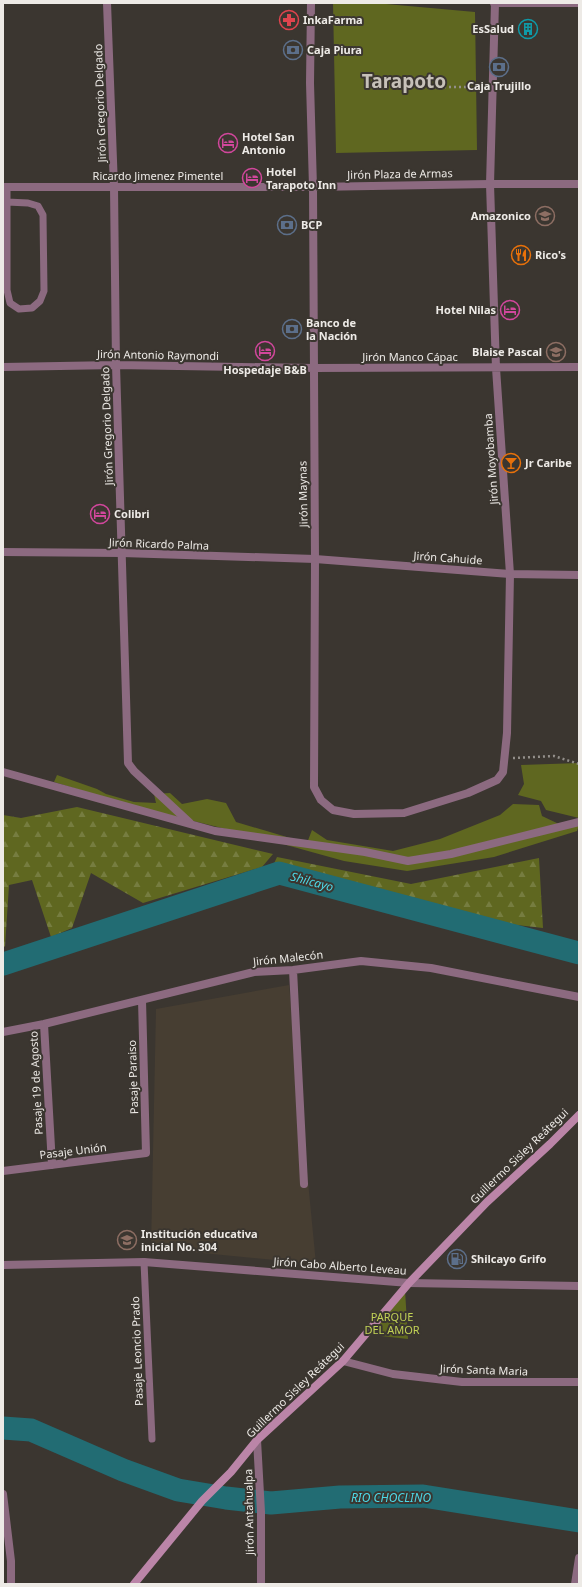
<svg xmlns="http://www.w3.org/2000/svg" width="582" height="1587" viewBox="0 0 582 1587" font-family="'Noto Sans',sans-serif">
  <defs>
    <pattern id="forest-firs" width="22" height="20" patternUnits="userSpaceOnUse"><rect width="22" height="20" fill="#5f6720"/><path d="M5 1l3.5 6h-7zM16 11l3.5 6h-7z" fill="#767d40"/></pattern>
  </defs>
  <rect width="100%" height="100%" fill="#3b3630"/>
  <path fill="#473e32" d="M289,985L316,1264L151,1248L156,1009Z"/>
  <path fill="#5f6720" d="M333,3H375L475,12L477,150L336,153Z
    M579,763V818L546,810L541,801L518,795L524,784L521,765Z
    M57,775L97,789L106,794L134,802L156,803L154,794L170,793L182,804L207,799L226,803L236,822L307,843L312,830L327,840L393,851L440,839L500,815L513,804L539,805L542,816L561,825H579L577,831L494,857L407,871L344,861L250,835L129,805L54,782Z
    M405,1290L408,1339L363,1334Z"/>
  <path fill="url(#forest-firs)" d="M77,807L273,854L262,867L143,903L91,873L72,928L51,937L32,880L9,885L5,947L3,945V815L21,818Z
    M277,857L411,884L539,858L543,928L499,923L347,883L272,868Z"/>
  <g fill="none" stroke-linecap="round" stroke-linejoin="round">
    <path stroke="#226c73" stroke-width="23" d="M3,964L279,873L579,953
      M3,1428L31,1430L123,1470L178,1490L226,1498L271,1503L340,1497L423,1496L579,1521"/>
    <path stroke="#938f8a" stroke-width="2.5" stroke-dasharray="2 3" stroke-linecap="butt" d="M434,87H472
      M513,758L554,756L579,764"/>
    <path stroke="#8c6a80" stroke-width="7" d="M7,202L28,203L38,206L43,215L44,291L40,301L32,308L19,309L10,303L7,290V187
      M144,1262L152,1439"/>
    <path stroke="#8c6a80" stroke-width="8" d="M107,3L114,187L116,365L128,763L134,771L190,823
      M313,187L315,559L314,787L321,800L333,810L354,814L404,813L468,793L497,780L503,772L507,733L510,574L496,368L490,184L495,3
      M3,367L116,365L313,368L579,367
      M293,970L304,1184
      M44,1024L52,1165
      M3,1032L44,1024L254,972L293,970L361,961L431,968L579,997
      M3,1171L146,1153L142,1000
      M3,1265L144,1262L409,1283
      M3,1494L11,1561V1584
      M575,1584L579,1558"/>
    <path stroke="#8c6a80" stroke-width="8" d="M311,3L310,83L313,187
      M494,3H579
      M3,187H313L490,184H579
      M3,552L122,553L315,559L510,574L579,575
      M3,772L215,831L365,852L408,861L451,854L579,822
      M409,1283L579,1286
      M343,1361L393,1374L462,1382H579
      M257,1440L261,1512V1584"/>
    <path stroke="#bb85a8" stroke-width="8" d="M134,1584L202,1501L231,1472L257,1440L343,1361L409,1283L487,1202L550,1144L579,1115"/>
  </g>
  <defs>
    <symbol id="pharmacy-ring" viewBox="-11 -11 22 22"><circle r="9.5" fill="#3b3630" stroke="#e0444e" stroke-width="1.5"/><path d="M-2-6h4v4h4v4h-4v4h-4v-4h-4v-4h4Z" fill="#e0444e"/></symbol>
    <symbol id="building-ring" viewBox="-11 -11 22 22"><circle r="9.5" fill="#3b3630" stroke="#0f9aa8" stroke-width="1.5"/><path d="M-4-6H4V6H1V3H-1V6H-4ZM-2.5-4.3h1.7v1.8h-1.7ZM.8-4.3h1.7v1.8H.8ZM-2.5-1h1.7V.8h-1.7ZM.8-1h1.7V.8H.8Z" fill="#0f9aa8"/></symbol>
    <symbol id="bank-ring" viewBox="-11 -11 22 22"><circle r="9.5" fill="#3b3630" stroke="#5c6f8a" stroke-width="1.5"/><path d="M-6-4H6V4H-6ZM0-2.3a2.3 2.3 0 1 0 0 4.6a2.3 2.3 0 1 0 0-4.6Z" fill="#5c6f8a"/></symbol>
    <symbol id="hotel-ring" viewBox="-11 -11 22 22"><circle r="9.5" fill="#3b3630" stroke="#d1479c" stroke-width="1.5"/><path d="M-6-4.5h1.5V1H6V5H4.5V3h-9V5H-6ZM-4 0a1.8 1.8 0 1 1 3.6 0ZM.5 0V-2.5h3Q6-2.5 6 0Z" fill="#d1479c"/></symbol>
    <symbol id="school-ring" viewBox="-11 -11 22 22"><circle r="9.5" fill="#3b3630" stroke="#8d6e63" stroke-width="1.5"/><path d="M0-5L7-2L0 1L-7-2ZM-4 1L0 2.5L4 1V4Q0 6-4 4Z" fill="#8d6e63"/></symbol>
    <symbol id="restaurant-ring" viewBox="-11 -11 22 22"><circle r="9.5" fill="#3b3630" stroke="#e8710a" stroke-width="1.5"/><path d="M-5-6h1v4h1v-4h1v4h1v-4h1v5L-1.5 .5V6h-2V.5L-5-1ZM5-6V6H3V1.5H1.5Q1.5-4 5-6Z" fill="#e8710a"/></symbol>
    <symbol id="bar-ring" viewBox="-11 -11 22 22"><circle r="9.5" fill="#3b3630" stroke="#e8710a" stroke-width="1.5"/><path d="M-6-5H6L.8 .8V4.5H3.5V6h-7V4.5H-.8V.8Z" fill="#e8710a"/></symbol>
    <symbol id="fuel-ring" viewBox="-11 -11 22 22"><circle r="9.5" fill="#3b3630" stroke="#5c6f8a" stroke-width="1.5"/><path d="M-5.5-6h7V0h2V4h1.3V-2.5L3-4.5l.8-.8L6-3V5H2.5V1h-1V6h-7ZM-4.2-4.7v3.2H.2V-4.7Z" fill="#5c6f8a"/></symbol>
  </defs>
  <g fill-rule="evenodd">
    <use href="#pharmacy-ring" x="278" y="9" width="22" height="22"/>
    <use href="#building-ring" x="517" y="18" width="22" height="22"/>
    <use href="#bank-ring" x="282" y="39" width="22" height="22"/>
    <use href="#bank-ring" x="488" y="56" width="22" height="22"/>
    <use href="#hotel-ring" x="217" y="132" width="22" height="22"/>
    <use href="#hotel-ring" x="241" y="167" width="22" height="22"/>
    <use href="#school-ring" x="534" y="205" width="22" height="22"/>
    <use href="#bank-ring" x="276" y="214" width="22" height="22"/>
    <use href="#restaurant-ring" x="510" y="244" width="22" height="22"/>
    <use href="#hotel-ring" x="499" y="299" width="22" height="22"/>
    <use href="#bank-ring" x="281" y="318" width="22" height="22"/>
    <use href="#hotel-ring" x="254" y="340" width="22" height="22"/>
    <use href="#school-ring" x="545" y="341" width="22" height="22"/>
    <use href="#bar-ring" x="500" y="452" width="22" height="22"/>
    <use href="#hotel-ring" x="89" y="503" width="22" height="22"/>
    <use href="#school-ring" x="116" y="1229" width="22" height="22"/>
    <use href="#fuel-ring" x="446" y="1248" width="22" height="22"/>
  </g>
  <g text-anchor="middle" stroke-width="4" stroke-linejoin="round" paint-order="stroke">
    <g font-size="11" font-weight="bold" fill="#edeae6" stroke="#3b3630" text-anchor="start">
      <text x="303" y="24">InkaFarma</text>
      <text x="514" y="33" text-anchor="end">EsSalud</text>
      <text x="307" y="54">Caja Piura</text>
      <text x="499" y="90" text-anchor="middle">Caja Trujillo</text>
      <text x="242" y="141">Hotel San<tspan x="242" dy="13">Antonio</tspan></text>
      <text x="266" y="176">Hotel<tspan x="266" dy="13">Tarapoto Inn</tspan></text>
      <text x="531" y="220" text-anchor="end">Amazonico</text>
      <text x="301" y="229">BCP</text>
      <text x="535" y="259">Rico's</text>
      <text x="496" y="314" text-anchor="end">Hotel Nilas</text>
      <text x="306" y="327">Banco de<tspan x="306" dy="13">la Nación</tspan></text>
      <text x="542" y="356" text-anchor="end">Blaise Pascal</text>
      <text x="265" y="374" text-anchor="middle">Hospedaje B&amp;B</text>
      <text x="525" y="467">Jr Caribe</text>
      <text x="114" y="518">Colibri</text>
      <text x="141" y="1238">Institución educativa<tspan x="141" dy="13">inicial No. 304</tspan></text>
      <text x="471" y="1263">Shilcayo Grifo</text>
    </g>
    <g font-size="11" fill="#edeae6" stroke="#3b3630">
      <text transform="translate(100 103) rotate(-92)" y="4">Jirón Gregorio Delgado</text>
      <text transform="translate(400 174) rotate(-1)" y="4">Jirón Plaza de Armas</text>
      <text x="158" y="180">Ricardo Jimenez Pimentel</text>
      <text transform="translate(158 355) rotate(1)" y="4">Jirón Antonio Raymondi</text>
      <text x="410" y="361">Jirón Manco Cápac</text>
      <text transform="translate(107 426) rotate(-92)" y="4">Jirón Gregorio Delgado</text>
      <text transform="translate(491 459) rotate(-94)" y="4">Jirón Moyobamba</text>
      <text transform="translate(303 494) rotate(-91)" y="4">Jirón Maynas</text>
      <text transform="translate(159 544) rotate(2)" y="4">Jirón Ricardo Palma</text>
      <text transform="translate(448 558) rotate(4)" y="4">Jirón Cahuide</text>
      <text transform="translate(288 958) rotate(-6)" y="4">Jirón Malecón</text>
      <text transform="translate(133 1077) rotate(-92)" y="4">Pasaje Paraiso</text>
      <text transform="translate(36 1083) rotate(-93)" y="4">Pasaje 19 de Agosto</text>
      <text transform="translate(73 1151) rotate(-7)" y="4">Pasaje Unión</text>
      <text transform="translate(519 1156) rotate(-44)" y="4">Guillermo Sisley Reátegui</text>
      <text transform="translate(340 1266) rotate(4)" y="4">Jirón Cabo Alberto Leveau</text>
      <text transform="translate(137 1351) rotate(-92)" y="4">Pasaje Leoncio Prado</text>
      <text transform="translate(484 1370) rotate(2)" y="4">Jirón Santa Maria</text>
      <text transform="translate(295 1390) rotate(-44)" y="4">Guillermo Sisley Reátegui</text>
      <text transform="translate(249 1512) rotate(-91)" y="4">Jirón Antahualpa</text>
    </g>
    <g font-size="11" fill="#c2d256" stroke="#3b3630">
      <text x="392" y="1321">PARQUE<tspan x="392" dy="13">DEL AMOR</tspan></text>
    </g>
    <g font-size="12" font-style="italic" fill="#4dd9e8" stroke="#3b3630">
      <text transform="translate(312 882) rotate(15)" y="4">Shilcayo</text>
      <text x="391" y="1502">RIO CHOCLINO</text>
    </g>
    <g font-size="19" font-weight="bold" fill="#c7c1b9" stroke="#3b3630">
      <text x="404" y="88">Tarapoto</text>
    </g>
  </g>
  <rect width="582" height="1587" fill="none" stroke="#edeae6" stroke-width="8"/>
</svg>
